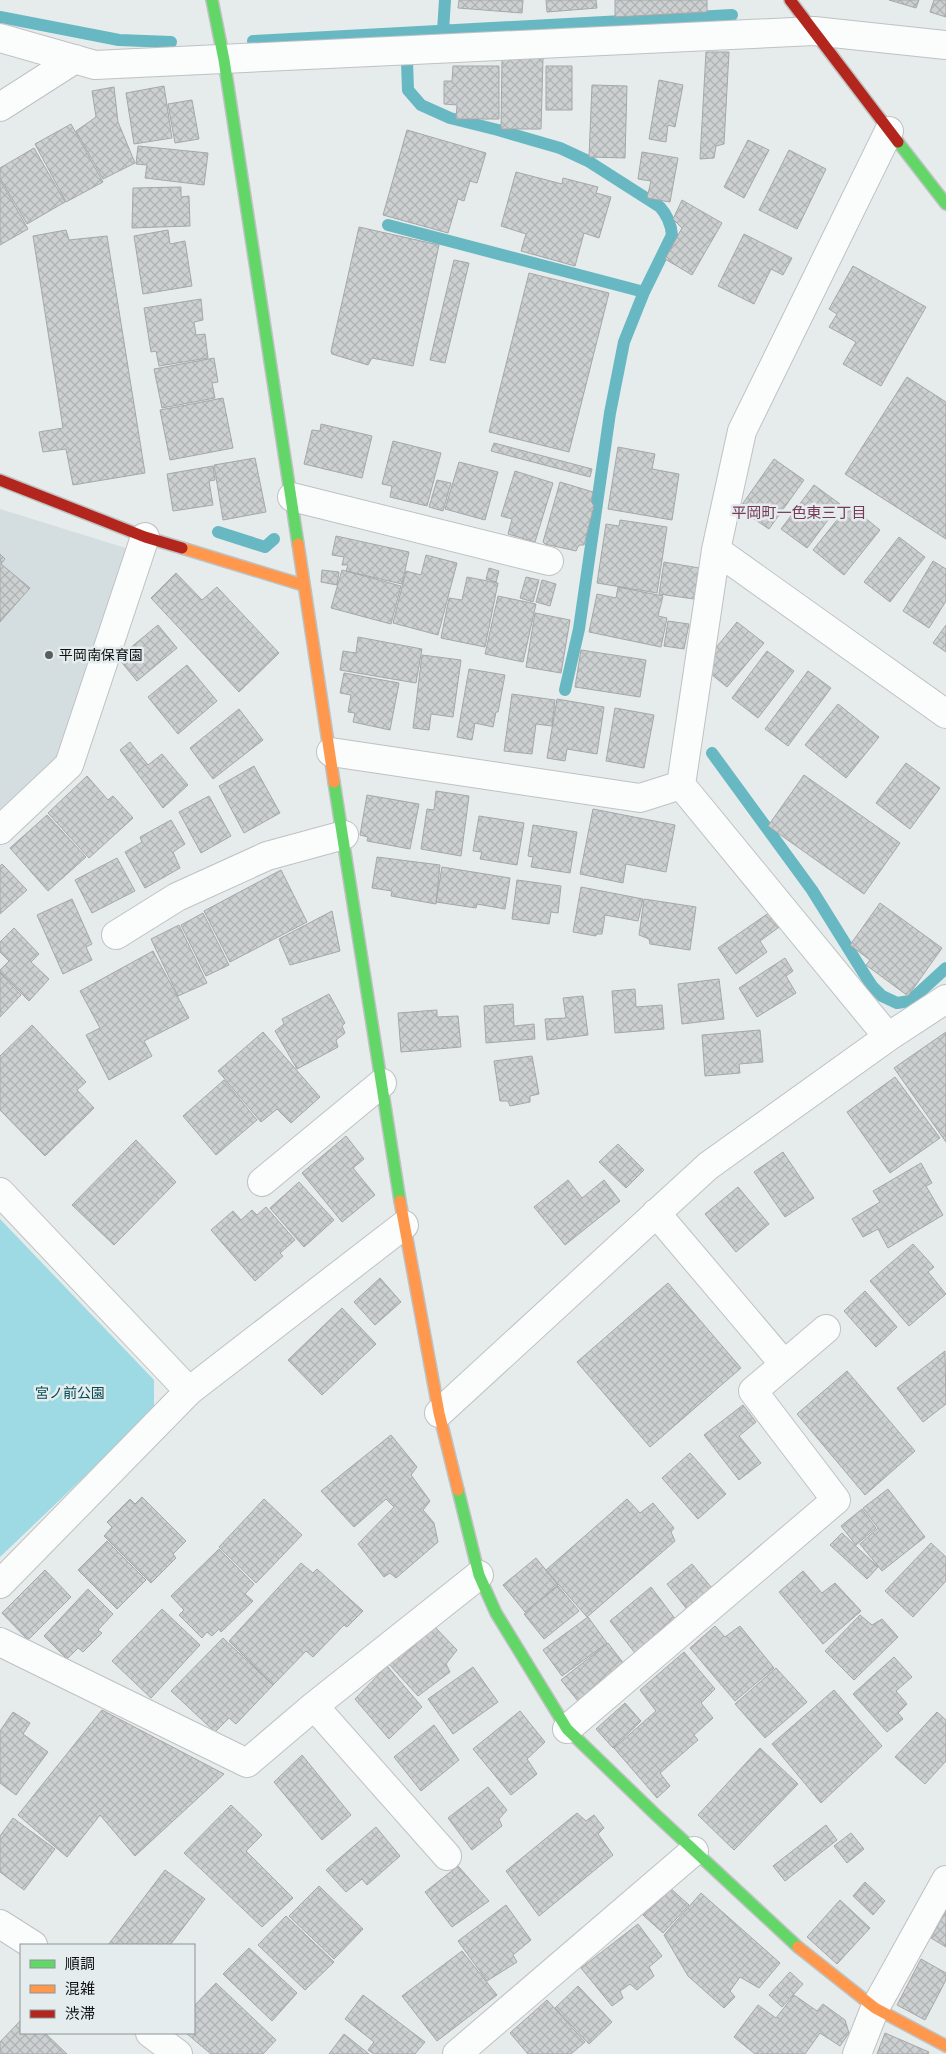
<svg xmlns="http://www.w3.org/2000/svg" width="946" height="2054" viewBox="0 0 946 2054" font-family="Lato,'Noto Sans JP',sans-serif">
  <defs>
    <pattern id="building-cross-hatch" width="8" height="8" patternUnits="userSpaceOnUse" patternTransform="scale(1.25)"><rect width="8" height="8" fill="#cdd0d0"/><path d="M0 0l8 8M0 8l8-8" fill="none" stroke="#afb2b2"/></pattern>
  </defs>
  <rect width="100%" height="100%" fill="#e6ebeb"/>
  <path fill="#d4dee0" d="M0,509L132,550L63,760L0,820Z"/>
  <path fill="#9edae3" d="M0,1219L154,1380V1410L0,1557Z"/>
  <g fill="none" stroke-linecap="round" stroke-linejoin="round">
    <path stroke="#67b8c3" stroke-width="12" d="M0,17L119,40L171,42
      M443,31L445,0
      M253,41L732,15
      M407,62L408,90L421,105L450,118L498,130L560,148L588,161L660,207C668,216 671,224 672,235L644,292L624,342L610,413L579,629L565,690
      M388,225L644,292
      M218,532L265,547L274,539
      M712,753L812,890L863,972L872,986L882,996L897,1003L910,1001L946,968"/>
  </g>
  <path fill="url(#building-cross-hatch)" stroke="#a5a8a8" d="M459,0H523L522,13L458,8Z
    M546,0H596L597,8L547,12Z
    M615,0H707V12L615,17Z
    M889,0H919L916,8Z
    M934,0H946V17L930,12Z
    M706,52H729L724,144L716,146L714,158L700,159Z
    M502,58H543L541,129H501Z
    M453,66H499V119H456L457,105L444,104V81H452Z
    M546,66H572V110H546Z
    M659,80L683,85L675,127L668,125L666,142L649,139Z
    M592,85L627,86L625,158L589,157Z
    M164,86L172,138L134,144L126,93Z
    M114,87L118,122L135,163L103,179L76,131L96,117L92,91Z
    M192,100L199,139L175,143L168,104Z
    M71,124L103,182L66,202L35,144Z
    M407,130L486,153L477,183L470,181L464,201L458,199L448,233L383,215Z
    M748,140L769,150L744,198L724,187Z
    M138,146L208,153L204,185L145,178L147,165L136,164Z
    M34,148L65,202L27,224L0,178V168Z
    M789,150L826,169L797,229L759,210Z
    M642,152L678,158L670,202L647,198L651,181L638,179Z
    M516,172L562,184L563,178L598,187L596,193L611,197L599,238L584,233L575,266L521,251L526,234L501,226Z
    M0,180L28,229L0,245Z
    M181,187V197L189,196L190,226L132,228L133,188Z
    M682,200L722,223L692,275L665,259L682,228L673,219Z
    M359,227L439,245L413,366L372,358L368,365L332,354L331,351Z
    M66,230L69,240L107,236L145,473L73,485L66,449L43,452L39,432L63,428L33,236Z
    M168,230L170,244L185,241L192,286L143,294L134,236Z
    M744,234L792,258L783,275L771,269L754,304L718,286Z
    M454,260L469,263L445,363L430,360Z
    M853,266L926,307L881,386L843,364L856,342L829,327L837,314L829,309Z
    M529,273L609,293L569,452L489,432Z
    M201,299L203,320L194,322L196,335L205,334L208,358L159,366L156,351L151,352L144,308Z
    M214,358L218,382L212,383L215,398L162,408L154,369Z
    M907,377L946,402V539L845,474Z
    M223,398L233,448L170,460L160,410Z
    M321,424L372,436L362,478L304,464L312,430L320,431Z
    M393,441L441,453L427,506L390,497L392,486L382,484Z
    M494,443L592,469L590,477L491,451Z
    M618,447L655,454L652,469L679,474L672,520L608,509Z
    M255,458L266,512L223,520L214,465Z
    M774,459L804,480L769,529L739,509Z
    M459,462L498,472L485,520L445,509Z
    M213,466L215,480L209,481L213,505L173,511L167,474Z
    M515,471L553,483L535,542L508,534L512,519L501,516Z
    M437,480L451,483L443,511L429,507Z
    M560,482L593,492L591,501L594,506L584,545H579L576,551L545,544L543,542Z
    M814,485L840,504L807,548L781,529Z
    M849,505L880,530L844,575L813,550Z
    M620,520L667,527L657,593L597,583L606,524L619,526Z
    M336,536L409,552L402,584L346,571L348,565H342L344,557L332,555Z
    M899,537L925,557L890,602L864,582Z
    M0,554L5,559L1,564L30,588L0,622Z
    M426,555L457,563L438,635L393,623L406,571L421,575Z
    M933,561L946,569V601L929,628L903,611Z
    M664,562L699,568L694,599L659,594Z
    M489,568L499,571L496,582L486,579Z
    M322,570L339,572L337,585L321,582Z
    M342,570L401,586L391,624L331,608Z
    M176,573L202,600L217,587L279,653L239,692L151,598Z
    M467,577L498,583L485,647L441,638L449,598L462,600Z
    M526,577L539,580L533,602L520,598Z
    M542,580L556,584L550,606L536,602Z
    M618,587L663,596L658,616L667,618L661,647L589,632L597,594L616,598Z
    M498,596L536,604L523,662L485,654Z
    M535,613L570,620L561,673L526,667Z
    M668,621L689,624L684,649L664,646Z
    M737,622L764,643L727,687L701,666Z
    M158,625L177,648L137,681L118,658Z
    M946,625V652L933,643Z
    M358,637L422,649L416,683L340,670L343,651L356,653Z
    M581,650L646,660L640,697L575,687Z
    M767,651L794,671L758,718L732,698Z
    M422,655L461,660L453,717L431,714L429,730L413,728Z
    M187,665L217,701L178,734L148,697Z
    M469,669L505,675L498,712H496L493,727L475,723L472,740L457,737Z
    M808,671L831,688L788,746L765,729Z
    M344,673L399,683L390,730L353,722L355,713L348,712L351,695L340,693Z
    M512,694L555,700L552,726L536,724L532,754L504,751Z
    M557,699L604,707L597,754L567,749L565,761L547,758Z
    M838,704L879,737L846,778L805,745Z
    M615,708L654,715L644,768L606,761Z
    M239,709L263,740L213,779L190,748Z
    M130,742L148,765L162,754L188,785L163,808L120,750Z
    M906,763L940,788L910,829L876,803Z
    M254,766L280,813L244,833L219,786Z
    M804,775L900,843L864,894L768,826Z
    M87,776L108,800L113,796L133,818L89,858L48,813Z
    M436,791L469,796L461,856L421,849L427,809L434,810Z
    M367,795L419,804L410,849L367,841L368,837L360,835Z
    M209,796L231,836L201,853L179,812Z
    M593,809L675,825L666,872L626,864L623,883L580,874Z
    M47,815L86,857L48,891L10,848Z
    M479,816L524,823L517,865L480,859L482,852L473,851Z
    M171,820L185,844L173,852L180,868L145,888L125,852L142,842L140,837Z
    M533,825L577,832L570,873L531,867L533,857L528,856Z
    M377,857L440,865L436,904L391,896L392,891L372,888Z
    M117,858L135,891L92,913L75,880Z
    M2,864L27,890L0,914V866Z
    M442,867L510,878L505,909L477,904L476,908L436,902Z
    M281,870L307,922L230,962L204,911Z
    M517,880L561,886L558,913L551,912L549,924L512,919Z
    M581,887L643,899L638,921L605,915L602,934H596V936L573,932Z
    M72,899L92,944L86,947L92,960L63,974L37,915Z
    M644,899L696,907L690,950L650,944L649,939L639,935Z
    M880,903L942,948L908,996L866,965L870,960L850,945Z
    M773,910L782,925L760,941L767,952L736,974L718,948Z
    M332,911L340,951L290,965L279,939Z
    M203,913L229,965L206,976L181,925Z
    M179,925L207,983L178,996L151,939Z
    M14,928L39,954L31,962L49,979L29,1001L0,972V970L9,961L0,952V942Z
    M153,951L189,1018L144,1041L152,1056L109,1080L86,1035L100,1028L80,991Z
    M785,958L793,971L786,976L796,993L757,1017L739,988Z
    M0,973L21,995L0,1017Z
    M719,979L724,1019L682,1024L678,984Z
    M635,989L636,1007L662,1005L664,1029L615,1033L612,991Z
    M329,994L345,1023L342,1026L345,1033L336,1040L338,1047L297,1069L275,1031L284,1024L282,1019Z
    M583,996L588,1035L547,1040L545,1019L566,1018L563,998Z
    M513,1004L514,1026L534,1024L535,1039L486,1043L484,1006Z
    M437,1010V1017L458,1016L461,1047L401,1052L398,1013Z
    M32,1025L86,1082L77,1090L94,1108L45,1156L0,1110V1056Z
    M760,1030L763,1062L739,1064L740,1073L705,1076L702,1035Z
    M263,1032L320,1097L291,1123L277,1109L261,1122L218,1071Z
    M946,1032V1142L894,1068Z
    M532,1056L539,1094L530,1096V1102L510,1106L508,1101H500L494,1061Z
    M895,1077L940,1138L890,1173L847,1112Z
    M224,1080L257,1120L216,1155L183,1116Z
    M346,1136L364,1159L353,1168L375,1195L342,1222L302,1173Z
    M136,1140L176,1182L114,1245L72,1205Z
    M618,1144L644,1170L626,1188L599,1162Z
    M783,1152L814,1198L785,1217L754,1172Z
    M921,1163L932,1183L926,1186L943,1215L888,1248L878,1229L863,1237L852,1219L880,1202L873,1191Z
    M568,1180L582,1198L604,1180L620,1201L565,1245L534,1207Z
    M299,1182L334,1220L304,1247L270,1208Z
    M738,1187L769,1224L736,1252L705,1214Z
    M266,1207L295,1240L280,1253L283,1256L255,1281L211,1230L233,1211L241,1220L252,1210L257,1215Z
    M913,1244L934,1267L928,1272L946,1294L909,1326L870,1281Z
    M380,1278L401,1302L375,1325L354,1302Z
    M668,1283L741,1368L650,1447L577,1362Z
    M865,1291L897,1327L876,1347L844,1311Z
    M342,1308L376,1344L322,1395L288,1360Z
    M945,1351L946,1404L923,1422L897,1388Z
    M847,1371L915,1451L865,1495L797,1414Z
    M743,1405L756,1422L739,1436L761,1463L739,1480L704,1435Z
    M391,1435L417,1467L411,1475L430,1501L423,1510L434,1523L438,1542L396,1578L390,1573L384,1577L358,1544L394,1507L386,1499L354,1527L321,1491Z
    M690,1453L726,1494L698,1519L662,1478Z
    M888,1489L925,1537L882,1571L860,1544L878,1528L863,1508Z
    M142,1497L186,1541L173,1554L176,1558L151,1583L104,1536L112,1527L107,1522L130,1499L135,1504Z
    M264,1499L302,1535L256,1583L219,1547Z
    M627,1499L640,1513L653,1503L674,1528L671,1532L675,1541L587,1617L546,1570Z
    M862,1509L876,1528L856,1545L841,1526Z
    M842,1533L878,1567L867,1579L830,1545Z
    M107,1541L146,1580L117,1609L78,1570Z
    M931,1543L946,1557V1581L913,1617L885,1591Z
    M219,1549L254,1584L245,1594L253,1601L221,1632L219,1629L212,1636L207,1632L202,1638L179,1615L184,1610L171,1596Z
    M536,1558L558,1585L525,1612L503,1585Z
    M301,1563L313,1573L317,1569L363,1611L347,1627L344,1625L313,1657L306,1651L273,1685L229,1641Z
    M692,1564L716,1593L690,1613L667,1584Z
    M45,1570L71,1597L28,1640L2,1613Z
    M803,1571L822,1593L835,1583L861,1611L823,1644L779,1592Z
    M558,1586L579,1611L544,1639L524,1614Z
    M651,1587L676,1620L635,1653L610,1621Z
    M88,1589L113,1614L98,1630L102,1633L83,1652L78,1648L67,1659L44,1636Z
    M162,1609L200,1645L151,1698L112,1661Z
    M860,1615L872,1625L882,1619L898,1637L854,1680L825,1651Z
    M588,1617L607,1643L562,1676L543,1650Z
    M431,1623L457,1650L446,1664L450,1672L418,1696L388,1663Z
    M715,1626L725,1637L740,1626L774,1668L735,1701L690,1648Z
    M223,1638L273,1685L236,1724L229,1718L215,1732L171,1691Z
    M608,1643L624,1664L578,1701L561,1680Z
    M684,1652L715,1689L701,1703L713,1718L694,1735L698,1740L660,1773L670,1786L657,1798L614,1748L656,1711L640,1690Z
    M894,1657L912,1677L896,1691L907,1704L898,1713L903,1719L887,1732L853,1694Z
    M387,1666L422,1707L389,1739L355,1699Z
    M473,1667L498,1702L453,1734L428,1699Z
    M776,1668L807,1702L765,1738L735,1704Z
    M834,1690L882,1746L821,1803L772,1744Z
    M625,1703L641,1721L613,1748L596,1729Z
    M102,1710L224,1774L135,1856L100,1815L67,1857L18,1815Z
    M520,1711L545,1742L527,1759L537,1774L511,1795L473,1749Z
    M13,1712L30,1723L23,1734L48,1752L16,1795L0,1783V1731Z
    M937,1712L946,1720V1761L925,1784L895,1757Z
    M434,1725L459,1760L421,1791L394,1757Z
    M760,1748L798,1784L734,1850L698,1815Z
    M302,1755L351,1815L322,1840L274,1782Z
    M488,1787L507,1810L499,1819L502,1826L472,1850L448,1818Z
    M231,1805L262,1835L246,1851L293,1898L262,1927L184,1853Z
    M577,1813L586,1821L594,1815L604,1828L598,1834L613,1855L539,1916L506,1871Z
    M13,1818L55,1849L24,1890L0,1872V1836Z
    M826,1825L837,1840L785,1881L773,1866Z
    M376,1827L400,1856L367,1885L362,1879L346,1892L326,1870Z
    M851,1833L864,1849L847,1863L834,1846Z
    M458,1866L489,1901L452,1927L425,1892Z
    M165,1870L205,1899L170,1945H108Z
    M865,1882L885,1901L873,1915L853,1896Z
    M319,1886L363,1929L334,1959L289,1916Z
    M669,1887L689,1905L663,1933L643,1915Z
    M701,1893L780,1963L759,1988L740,1977L730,1991L735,1997L724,2008L688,1976L664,1935Z
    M840,1900L870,1928L837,1964L807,1937Z
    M506,1905L531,1940L513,1955L517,1962L487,1981L458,1941Z
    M946,1911V1947L931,1938Z
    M286,1916L334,1962L305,1990L258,1945Z
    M638,1924L662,1956L649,1967L654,1976L637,1990L630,1984L620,1991L623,1998L612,2006L581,1968Z
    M249,1948L297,1993L272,2021L223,1974Z
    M462,1951L497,1995L437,2041L402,1996Z
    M921,1959L946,1973V1980L925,2020L897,2005Z
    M790,1972L803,1984L782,2007L769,1995Z
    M216,1983L276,2040L263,2054H211L186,2033H194V2006Z
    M578,1986L612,2022L589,2044L555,2008Z
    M363,1995L425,2042L415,2054H374L368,2050L374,2042L345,2019Z
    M794,1995L817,2011L823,2004L845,2020L849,2033L840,2046L820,2033L805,2054H755L734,2037L758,2005L776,2018Z
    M547,2000L585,2042L571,2054H528L510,2033Z
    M21,2020V2033H45L67,2054H0V2042Z
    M885,2033L929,2052L928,2054H877Z
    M344,2034L369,2054H329Z"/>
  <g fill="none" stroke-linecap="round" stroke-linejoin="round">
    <defs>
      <path id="street" d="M0,38L95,65L814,31L946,45
        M0,107L75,59
        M292,497L549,561
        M716,550L946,714
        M331,752L640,798L681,785
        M0,830L69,765L145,537
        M116,935L177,897L267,856L344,835
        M888,1037L681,785L716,550L742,431L889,131
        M262,1182L382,1083
        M0,1192L189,1391
        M656,1213L784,1364
        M439,1413L708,1166L888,1037L946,999
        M0,1584L189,1391L404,1225
        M0,1642L247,1763L314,1706L479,1575
        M314,1706L447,1856
        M567,1729L836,1500L753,1391L826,1329
        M0,1924L33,1945
        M150,2033L178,2054
        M457,2054L694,1851
        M857,2054L875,2008L946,1880"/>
      <path id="fast" d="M212,0L224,60L298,544
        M898,142L946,204
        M334,782L400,1201
        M458,1490L479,1575L496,1613L567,1729L656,1815L798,1947"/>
      <path id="slow" d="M298,544L334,782
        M182,548L303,585
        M400,1201L439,1413L458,1490
        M798,1947L875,2008L946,2046"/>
      <path id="jam" d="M790,0L898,142
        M0,480L145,537L182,548"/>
    </defs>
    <use href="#street" stroke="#bfc2c2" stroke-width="30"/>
    <use href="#fast" stroke="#bfc2c2" stroke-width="14"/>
    <use href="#slow" stroke="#bfc2c2" stroke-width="14"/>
    <use href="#jam" stroke="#bfc2c2" stroke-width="14"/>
    <use href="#street" stroke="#fbfcfc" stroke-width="28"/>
    <use href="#fast" stroke="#63d668" stroke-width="11"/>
    <use href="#slow" stroke="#ff974d" stroke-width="11"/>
    <use href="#jam" stroke="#b3261e" stroke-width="11"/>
  </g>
  <circle fill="#5a5d5d" stroke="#e4eced" stroke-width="2" cx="49" cy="655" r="5"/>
  <g text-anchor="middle" stroke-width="5" stroke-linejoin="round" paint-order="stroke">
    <g font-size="14" fill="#0e1011" stroke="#e4eced" text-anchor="start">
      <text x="59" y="660">平岡南保育園</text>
    </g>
    <g font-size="14" fill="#044952" stroke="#e4eced">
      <text x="70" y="1398">宮ノ前公園</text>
    </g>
    <g font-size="15" fill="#78385a" stroke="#e4eced">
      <text x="799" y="518">平岡町一色東三丁目</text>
    </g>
  </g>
  <rect x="20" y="1944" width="175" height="90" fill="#e4eced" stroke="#8e9495"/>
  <rect x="30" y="1960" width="25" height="8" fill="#63d668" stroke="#8e9495"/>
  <text x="65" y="1969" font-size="15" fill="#0e1011">順調</text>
  <rect x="30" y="1985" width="25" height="8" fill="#ff974d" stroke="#8e9495"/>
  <text x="65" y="1994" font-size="15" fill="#0e1011">混雑</text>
  <rect x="30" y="2010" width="25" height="8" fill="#b3261e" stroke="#8e9495"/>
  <text x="65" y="2019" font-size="15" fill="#0e1011">渋滞</text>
</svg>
